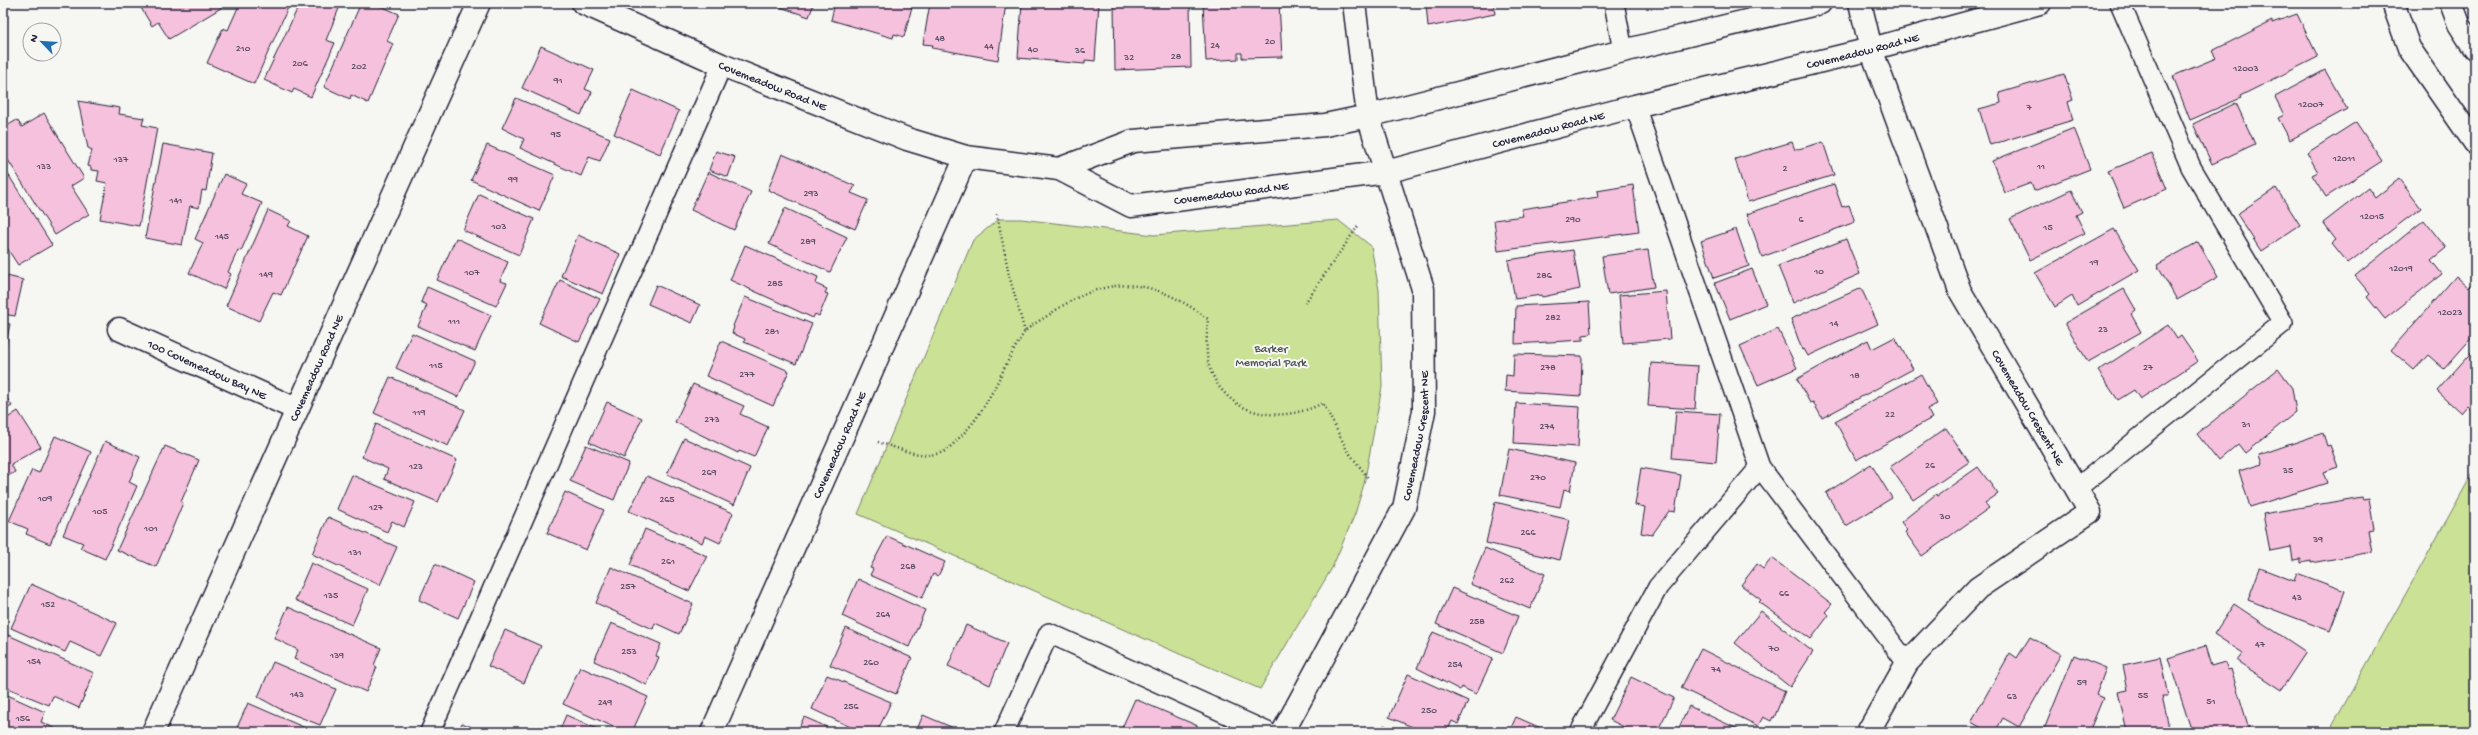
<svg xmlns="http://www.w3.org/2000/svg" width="2478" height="735" viewBox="0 0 2478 735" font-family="'Gochi Hand',sans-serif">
  <rect width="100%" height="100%" fill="#f6f6f2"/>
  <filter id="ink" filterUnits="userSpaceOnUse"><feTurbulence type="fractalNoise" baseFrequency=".025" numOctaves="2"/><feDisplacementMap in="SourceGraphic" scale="8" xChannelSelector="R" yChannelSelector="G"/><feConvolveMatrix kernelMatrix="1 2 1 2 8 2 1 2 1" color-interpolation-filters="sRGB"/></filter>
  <g filter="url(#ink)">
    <path fill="#cbe196" stroke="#768268" d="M999,219H1021L1154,235L1338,220L1371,246L1379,290L1382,387L1364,484L1355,514L1332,568L1260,689L858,514L973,240Z
      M2475,469V732H2329Z"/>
    <path fill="#f6c1dc" stroke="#22223b" d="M138,3H218L221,8L169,39L158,22L152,26Z
      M240,3L248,7L250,3H290L254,84L207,63L223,28L228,30Z
      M300,3H332L340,6L326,40L335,43L311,97L294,89L292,93L264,80Z
      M361,3H374L399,14L387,41L393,44L368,103L351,95L350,99L324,87Z
      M769,3H814L809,17Z
      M835,3H913L904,37L894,34L893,38L831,20Z
      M930,3H1006L998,60L932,48L933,45L923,44Z
      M1022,3H1099L1095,61L1085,60V64L1018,58Z
      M1114,3H1190L1191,67L1115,70Z
      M1203,3H1279L1282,57L1242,58V53H1238V59L1206,61Z
      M1426,3H1493L1495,14L1428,27Z
      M1541,3H1558L1541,6Z
      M2297,14L2318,57L2240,96L2241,98L2190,120L2173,76L2216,58L2212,51L2272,21V23Z
      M541,46L594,70L585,89L592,92L581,115L522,88Z
      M2325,70L2347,109L2290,140L2278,118L2284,115L2275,97Z
      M2064,74L2073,100L2068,102L2073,120L1990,145L1979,109L2001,103L1999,93Z
      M633,90L679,111L660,154L614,134Z
      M516,98L610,138L600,161L589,157L581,176L520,148L524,139L502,128Z
      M78,101L120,108L119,114L144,118L142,125L157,128L139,226L100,219L107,183L97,181L99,171L91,170V167L88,166L92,150L88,148Z
      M2236,103L2255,144L2212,164L2193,124Z
      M44,113L84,178L71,186L89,214L55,235L3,152V128L17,120L22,127Z
      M2356,122L2382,161L2326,197L2312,175L2318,172L2307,153Z
      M2074,128L2090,169L2034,191L2031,183L2005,193L1992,161Z
      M1792,142L1795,150L1823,142L1834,175L1748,202L1735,159Z
      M163,144L212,153L206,191L202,190L199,208L190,206L182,245L145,238Z
      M487,145L555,175L539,211L471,180Z
      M716,151L735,157L728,177L709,170Z
      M2152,153L2167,189L2124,208L2108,171Z
      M782,154L855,186L851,193L868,200L855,229L768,190Z
      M3,166L52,245L18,265L3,242Z
      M708,172L751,192L734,230L691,210Z
      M224,174L246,184L241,194L262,203L241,251L238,250L228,272L231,274L224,289L189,273L203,243L195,239Z
      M2399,179L2421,208L2348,263L2332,243L2336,240L2323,223L2368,188L2375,198Z
      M1834,184L1842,207L1849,205L1855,222L1762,257L1747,214Z
      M1633,185L1639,232L1498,251L1494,220L1523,216L1521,209L1598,197L1597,191Z
      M2276,188L2300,225L2261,251L2237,214Z
      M2071,190L2082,212L2076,215L2085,233L2030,260L2010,219Z
      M479,194L534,219L519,255L463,230Z
      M785,208L847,237L830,272L769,244Z
      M268,210L291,221L288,226L308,236L281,295L273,292L259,321L226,306Z
      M2424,220L2446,248L2431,260L2442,274L2385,319L2367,297L2370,294L2355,276Z
      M1736,229L1749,266L1714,278L1701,241Z
      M2114,229L2139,270L2077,306L2072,296L2055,307L2035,273Z
      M578,235L620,254L603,294L561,276Z
      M456,238L508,262L500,281L507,283L496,306L437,280Z
      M1846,239L1860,274L1793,303L1778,266Z
      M2198,242L2218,277L2177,300L2157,265Z
      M745,245L818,277L816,284L827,289L825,293L828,294L819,316L815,314L813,318L730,280Z
      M1573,250L1580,289L1542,297L1541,295L1515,299L1508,260Z
      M1648,250L1654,287L1608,294L1602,256Z
      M1752,269L1766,304L1730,319L1715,283Z
      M3,275L23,280L15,316L3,314Z
      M2456,276L2468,287L2475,280V334L2444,369L2428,355L2414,370L2391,350Z
      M560,280L600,299L579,342L539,323Z
      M656,285L700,305L692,323L648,304Z
      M427,287L491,315L475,351L418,326L427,305L421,302Z
      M1861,288L1878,324L1808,356L1804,349L1802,350L1791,319Z
      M2124,289L2136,310L2131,314L2141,332L2088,362L2065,323Z
      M1666,291L1670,339L1623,343L1619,295Z
      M745,297L812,324L796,364L744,342L745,339L732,333L734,327L733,326Z
      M1589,302L1591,334L1583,335V340L1515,344L1516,306Z
      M3,323L10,324L3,358Z
      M2168,325L2177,339L2181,336L2198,361L2140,399L2134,390L2118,400L2098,371Z
      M1778,329L1797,368L1758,385L1740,346Z
      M412,333L475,361L458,397L396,368Z
      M1895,337L1913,369L1822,418L1813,402L1810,403L1797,379L1868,340L1872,349Z
      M721,341L789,371L773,406L706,376Z
      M2475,348V413L2467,406L2461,413L2437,391Z
      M1514,354L1582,356L1581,396L1505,391L1506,375L1513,376Z
      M1651,363L1698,366L1695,409L1648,406Z
      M2278,369L2292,388L2296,412L2245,453L2238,444L2218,461L2197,434Z
      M1921,374L1937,404L1927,409L1932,418L1856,460L1835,421Z
      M390,377L465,410L448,446L374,413Z
      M693,384L744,406L740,414L768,427L754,457L739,451L738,453L675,422Z
      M3,392L12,406L3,411Z
      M607,402L642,418L624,458L589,442Z
      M1516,403L1580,407L1578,447L1514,443Z
      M18,411L41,447L11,464L15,472L3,479V421Z
      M1676,411L1720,414L1716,462L1672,458Z
      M376,424L457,460L438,502L384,479L388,469L362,457Z
      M1946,428L1969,462L1913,500L1890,467Z
      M2323,433L2327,446L2330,445L2338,467L2323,472L2327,483L2250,507L2239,471L2262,464L2259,455Z
      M55,436L91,452L50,544L26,534L28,529L9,521L32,470L39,473Z
      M684,438L750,468L734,505L667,474Z
      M105,441L140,457L129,482L137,486L105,559L80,548L83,543L63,535Z
      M586,445L629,463L614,500L570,481Z
      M165,446L199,460L181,502L183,503L156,567L117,550Z
      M1509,449L1575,463L1570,491L1564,489L1560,507L1500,495Z
      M1871,464L1892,498L1846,526L1826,493Z
      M1978,467L1998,494L1985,503L1989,508L1922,556L1905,532L1907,530L1901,522L1936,494L1937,496Z
      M1641,468L1681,475L1675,512L1669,511L1652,535L1641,533L1645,507L1635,505Z
      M352,475L415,502L404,527L392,521L387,532L337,509Z
      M647,476L733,513L720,543L705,536L702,543L629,511Z
      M565,492L604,510L586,550L547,533Z
      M2362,497L2363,499L2369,498L2374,529L2368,530L2372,552L2311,563V561L2301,563V559L2293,560L2291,547L2270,551L2263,514Z
      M1495,502L1570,520L1560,560L1486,543Z
      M328,517L397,547L380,585L312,554Z
      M645,529L707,556L689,591L630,565Z
      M887,536L945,562L938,576L933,574L922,598L870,575L873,569L870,568Z
      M1485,548L1545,574L1530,609L1470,584Z
      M1772,558L1832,604L1825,612L1829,615L1811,639L1759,602L1761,600L1741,585L1757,564L1763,569Z
      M311,563L368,589L352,625L295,600Z
      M435,564L474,582L458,618L419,600Z
      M611,567L693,604L679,634L655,623L653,629L596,603Z
      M2260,568L2294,581L2297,573L2345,591L2330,631L2248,600Z
      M858,579L925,610L909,647L842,616Z
      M31,584L117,623L101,656L70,642L65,652L11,628Z
      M1452,588L1518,616L1503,653L1436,624Z
      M2234,604L2306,652L2281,690L2237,661L2243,653L2214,634Z
      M288,607L381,648L374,665L377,667L366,692L294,659L298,650L274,638Z
      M1761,611L1813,652L1790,687L1735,643Z
      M611,623L661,644L656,656L659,657L647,685L594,661Z
      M966,625L1007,643L990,685L948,666Z
      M846,628L912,658L896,694L830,665Z
      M505,630L541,646L524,683L488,666Z
      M1433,632L1493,658L1476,694L1461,687L1460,690L1417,668Z
      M8,635L94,673L79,708L53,696L49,705L3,686V647Z
      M2030,637L2061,654L2019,727L2003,718L1995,732H1989L1971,722L2010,653L2017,658Z
      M2205,646L2211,666L2225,662L2228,670L2231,669L2250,732H2192L2168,658Z
      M1701,649L1785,691L1774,718L1773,717L1771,721L1763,717L1758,726L1681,688Z
      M2074,655L2106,668L2096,695L2103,698L2089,732H2043Z
      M2160,657L2168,696H2162L2170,732H2127L2118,692L2128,690L2123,665Z
      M273,662L336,689L320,725L282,710L258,697Z
      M580,667L648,697L632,732H625L563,704Z
      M1408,674L1468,701L1458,724L1452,721L1447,732H1424L1389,717Z
      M827,675L891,702L877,732H861L812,709Z
      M1631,677L1674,698L1657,732H1634L1610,720Z
      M3,693L45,712L41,722L63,732H3Z
      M1135,699L1198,726L1195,732H1117L1119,728L1121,730Z
      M248,703L310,730L309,732H235Z
      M1689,706L1744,732H1677Z
      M566,715L604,732H559Z
      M923,715L963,732H916Z
      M804,717L818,723L837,732H797Z
      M1516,717L1550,732H1509Z
      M462,723L483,732H458Z
      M1384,725L1400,732H1380Z"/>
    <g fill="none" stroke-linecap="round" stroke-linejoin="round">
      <defs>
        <path id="service" d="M1614,3L1623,51
          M1635,106L1760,467L1907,663
          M2077,488L2283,323L2191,167L2120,3
          M430,732L722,65
          M1004,732L1049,633L1267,732
          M1580,732L1658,587L1760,467"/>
        <g id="minor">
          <path id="s1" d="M583,3L722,65L907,139L966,157L1059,169L1131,206L1386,172L1635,106L1871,49L2040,3"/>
          <path id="s2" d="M1860,3L1871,49L1960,291L2090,512L1978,588L1907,663L1868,732"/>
          <path d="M1059,169L1133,141L1325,125L1368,116L1623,51L1820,3"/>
          <path id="s3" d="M119,329L296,409"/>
          <path id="s4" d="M153,732L479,3"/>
          <path id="s5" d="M712,732L966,157"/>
          <path id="s6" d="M1283,732L1404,508L1424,411L1423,289L1368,116L1354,3"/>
        </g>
        <path id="tertiary" d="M2393,3L2409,48L2475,143
          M2451,3L2459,24L2475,49"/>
      </defs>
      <use href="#service" stroke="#22223b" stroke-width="22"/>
      <use href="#minor" stroke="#22223b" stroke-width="25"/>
      <use href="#tertiary" stroke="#22223b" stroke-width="25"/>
      <path stroke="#22223b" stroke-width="2.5" stroke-dasharray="1 3" stroke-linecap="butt" d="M997,214L1009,275L1025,332
        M1305,303L1358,226
        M878,442C898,448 925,461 945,451C950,448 955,442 959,438C990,409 1001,368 1024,333C1030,325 1045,318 1053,312C1110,273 1154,278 1208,319C1207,334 1205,351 1209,366C1226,417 1279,425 1323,403L1347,450L1369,479"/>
      <use href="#service" stroke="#f6f6f2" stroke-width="19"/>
      <use href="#minor" stroke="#f6f6f2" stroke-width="22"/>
      <use href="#tertiary" stroke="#f6f6f2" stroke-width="22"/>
    </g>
  </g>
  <g text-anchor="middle" stroke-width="4" stroke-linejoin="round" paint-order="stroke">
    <g font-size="10" fill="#574a63">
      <text x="940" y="41">48</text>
      <text x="1270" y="44">20</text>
      <text x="1215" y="48">24</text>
      <text x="989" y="49">44</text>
      <text x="243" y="51">210</text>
      <text x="1033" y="52">40</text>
      <text x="1080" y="53">36</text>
      <text x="1176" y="59">28</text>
      <text x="1129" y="60">32</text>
      <text x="300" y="66">206</text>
      <text x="359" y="69">202</text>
      <text x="2246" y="71">12003</text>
      <text x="558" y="83">91</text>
      <text x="2311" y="107">12007</text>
      <text x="2029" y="110">7</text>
      <text x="556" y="137">95</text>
      <text x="2344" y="161">12011</text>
      <text x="121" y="162">137</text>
      <text x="44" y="169">133</text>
      <text x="2041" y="169">11</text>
      <text x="1785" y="171">2</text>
      <text x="513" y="182">99</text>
      <text x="811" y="196">293</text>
      <text x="176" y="203">141</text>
      <text x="2372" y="219">12015</text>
      <text x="1573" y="222">290</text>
      <text x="1801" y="222">6</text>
      <text x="499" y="229">103</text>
      <text x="2048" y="230">15</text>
      <text x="222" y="239">145</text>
      <text x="808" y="244">289</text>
      <text x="2094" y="265">19</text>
      <text x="2401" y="271">12019</text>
      <text x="1819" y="274">10</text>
      <text x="472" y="275">107</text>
      <text x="266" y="277">149</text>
      <text x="1544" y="278">286</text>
      <text x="775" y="286">285</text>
      <text x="2450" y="315">12023</text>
      <text x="1553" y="320">282</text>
      <text x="454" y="324">111</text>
      <text x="1834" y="326">14</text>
      <text x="2103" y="332">23</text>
      <text x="772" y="334">281</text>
      <text x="436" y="368">115</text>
      <text x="1548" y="370">278</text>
      <text x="2148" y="370">27</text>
      <text x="747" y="377">277</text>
      <text x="1855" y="378">18</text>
      <text x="419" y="415">119</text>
      <text x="1890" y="417">22</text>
      <text x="712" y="422">273</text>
      <text x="2246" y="427">31</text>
      <text x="1547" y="429">274</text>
      <text x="1930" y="468">26</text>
      <text x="416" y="469">123</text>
      <text x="2288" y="473">35</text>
      <text x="709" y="475">269</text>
      <text x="1538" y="480">270</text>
      <text x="45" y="501">109</text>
      <text x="667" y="502">265</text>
      <text x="376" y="510">127</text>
      <text x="100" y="514">105</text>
      <text x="1945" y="519">30</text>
      <text x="151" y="531">101</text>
      <text x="1528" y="535">266</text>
      <text x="2318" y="542">39</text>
      <text x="355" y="555">131</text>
      <text x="668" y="564">261</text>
      <text x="908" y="569">268</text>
      <text x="1507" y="583">262</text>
      <text x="628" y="589">257</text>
      <text x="1784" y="596">66</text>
      <text x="331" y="598">135</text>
      <text x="2297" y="600">43</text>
      <text x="48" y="607">152</text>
      <text x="883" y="617">264</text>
      <text x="1477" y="624">258</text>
      <text x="2260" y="647">47</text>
      <text x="1774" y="651">70</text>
      <text x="629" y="654">253</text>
      <text x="337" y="658">139</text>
      <text x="34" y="664">154</text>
      <text x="871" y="665">260</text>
      <text x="1455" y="667">254</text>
      <text x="1716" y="672">74</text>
      <text x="2082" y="685">59</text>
      <text x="297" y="697">143</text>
      <text x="2143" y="698">55</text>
      <text x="2012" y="699">63</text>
      <text x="2211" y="704">51</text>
      <text x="605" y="705">249</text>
      <text x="851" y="709">256</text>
      <text x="1429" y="713">250</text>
      <text x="23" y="721">156</text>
    </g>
    <g font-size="12" fill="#22223b" stroke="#f6f6f2">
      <text dy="4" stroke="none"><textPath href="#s1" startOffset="1337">Covemeadow Road NE</textPath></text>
      <text dy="4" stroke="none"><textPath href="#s1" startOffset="207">Covemeadow Road NE</textPath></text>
      <text dy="4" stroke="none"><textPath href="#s1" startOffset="1013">Covemeadow Road NE</textPath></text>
      <text dy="4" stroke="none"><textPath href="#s1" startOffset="689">Covemeadow Road NE</textPath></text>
      <text dy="4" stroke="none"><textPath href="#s4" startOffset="399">Covemeadow Road NE</textPath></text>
      <text dy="4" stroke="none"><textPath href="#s3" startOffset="97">100 Covemeadow Bay NE</textPath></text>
      <text dy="4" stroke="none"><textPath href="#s2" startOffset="440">Covemeadow Crescent NE</textPath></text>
      <text dy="4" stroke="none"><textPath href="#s6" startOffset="328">Covemeadow Crescent NE</textPath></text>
      <text dy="4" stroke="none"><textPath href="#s5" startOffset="314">Covemeadow Road NE</textPath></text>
    </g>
    <g font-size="12" fill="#4c5252" stroke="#f6f6f2">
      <text x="1271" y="352">Barker<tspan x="1271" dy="14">Memorial Park</tspan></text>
    </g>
  </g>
  <rect width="2478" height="735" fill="none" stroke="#f6f6f2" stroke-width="16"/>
  <rect x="8" y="8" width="2462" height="719" fill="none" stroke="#22223b" stroke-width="1.5" filter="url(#ink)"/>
  <g transform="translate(42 42) rotate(295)"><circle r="19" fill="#f6f6f2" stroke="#a1a1a9"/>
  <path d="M0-3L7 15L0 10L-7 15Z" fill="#1f6fb2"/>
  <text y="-6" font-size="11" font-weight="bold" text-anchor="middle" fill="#22223b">N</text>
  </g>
</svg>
